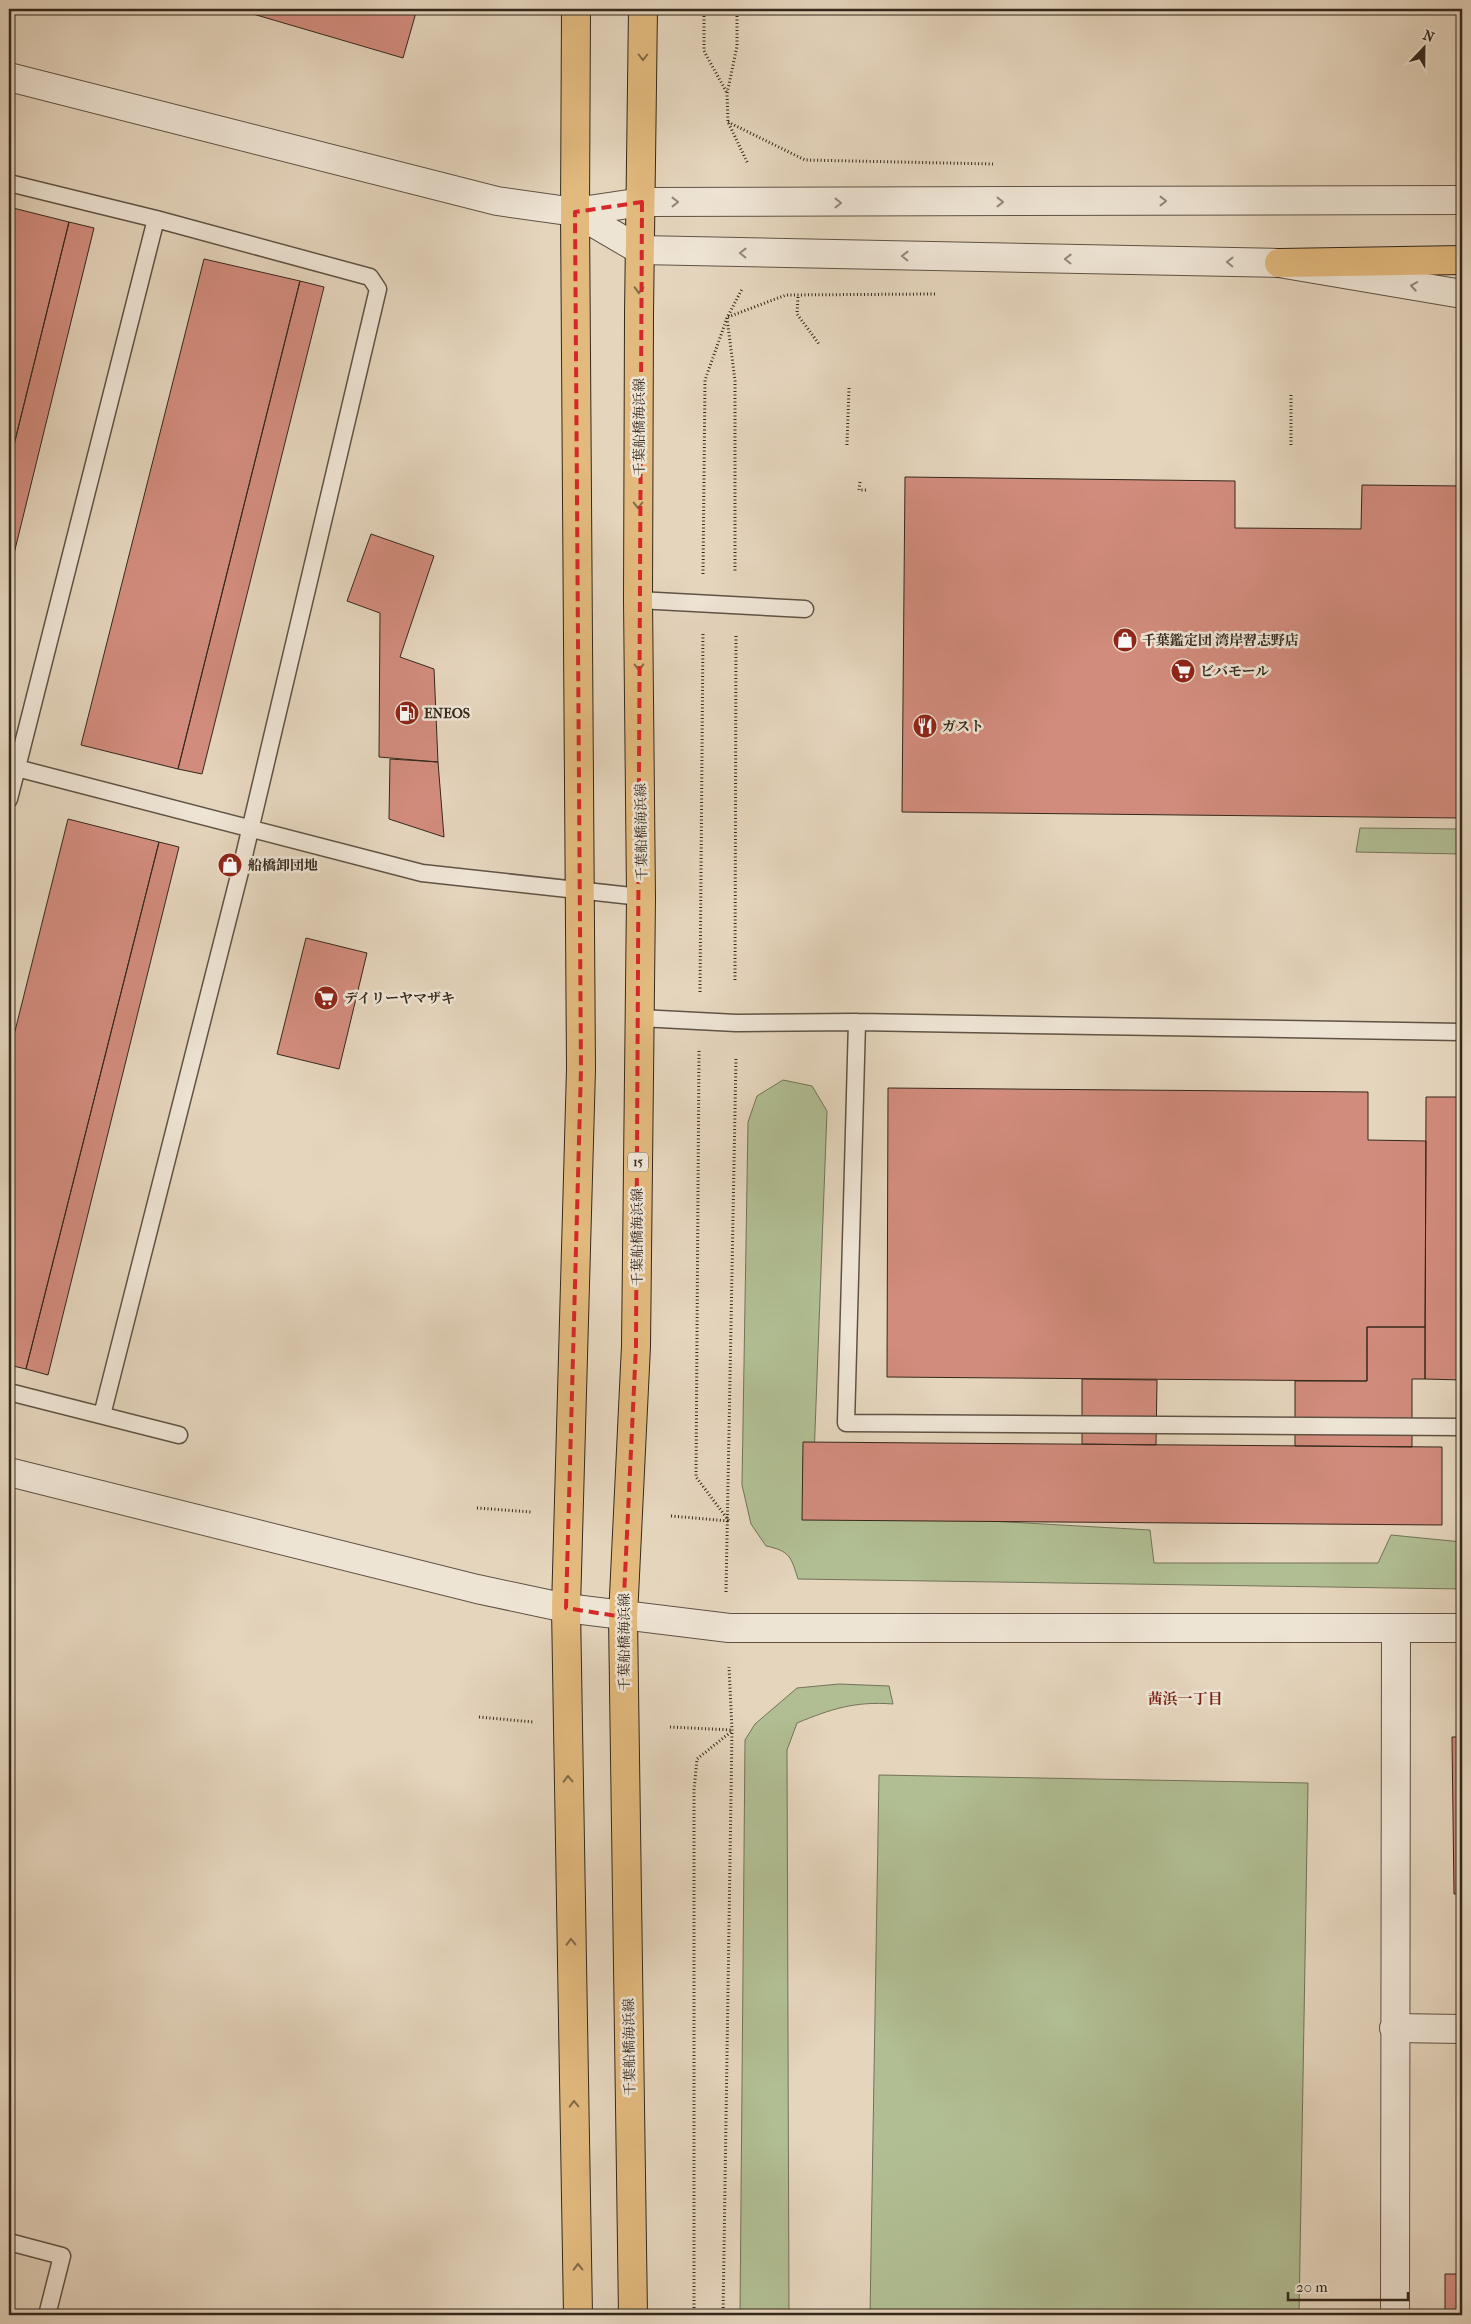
<svg xmlns="http://www.w3.org/2000/svg" width="1471" height="2324" viewBox="0 0 1471 2324" font-family="'IM FELL French Canon','Noto Serif JP',serif">
  <rect width="100%" height="100%" fill="#e5d5bd"/>
  <filter id="stains"><feTurbulence type="fractalNoise" baseFrequency=".004" numOctaves="4"/><feColorMatrix values="0 0 0 0 .2 0 0 0 0 .09 0 0 0 0 .02 0 0 0 .5 -.17"/></filter>
  <radialGradient id="worn" r=".72"><stop offset=".6" stop-color="#630" stop-opacity="0"/><stop offset="1" stop-color="#630" stop-opacity=".3"/></radialGradient>
  <path fill="#b1be93" stroke="#727358" d="M1360,828L1462,829V854L1356,852Z
    M783,1080L812,1086L827,1111L812,1511L1150,1530L1154,1563H1378L1391,1535L1462,1542V1589L798,1579C791,1557 790,1551 766,1546L751,1524L742,1485L748,1122L757,1096Z
    M839,1684L889,1686L893,1704C855,1701 831,1709 797,1723L787,1750L789,2315H740L745,1740L755,1724L797,1688Z
    M879,1775L1308,1783L1299,2315H870Z"/>
  <path fill="#d28c7d" stroke="#34281c" d="M236,9H417L403,58Z
    M9,207L69,222L9,465Z
    M69,222L94,228L9,574V465Z
    M204,259L300,281L178,769L81,745Z
    M300,281L324,287L202,774L178,769Z
    M905,477L1235,481V528L1361,529L1362,485L1462,486V818L902,812Z
    M371,534L434,556L400,657L434,669L438,762L379,757L380,613L347,601Z
    M390,759L438,762L444,837L389,819Z
    M68,819L159,842L26,1369L9,1365V1055Z
    M159,842L179,847L48,1375L26,1369Z
    M306,938L367,953L339,1069L277,1054Z
    M888,1088L1368,1092V1140L1426,1141L1425,1327H1367V1381L887,1377Z
    M1426,1097H1462V1380L1425,1379Z
    M1367,1327H1425V1379H1412V1447L1295,1446V1381H1367Z
    M1082,1379L1157,1380L1156,1445L1082,1444Z
    M803,1442L1442,1447V1525L802,1520Z
    M1452,1737H1462V1894H1454Z
    M1445,2274H1462V2315H1445Z"/>
  <g fill="none" stroke-linecap="round" stroke-linejoin="round">
    <defs>
      <path id="service" d="M9,183L156,219L370,277L378,289L242,864L102,1415
        M638,600L805,609
        M9,766L422,873L641,897
        M9,799L156,219
        M640,1018L736,1023L857,1022L1462,1032
        M857,1022L846,1423L1462,1427
        M9,1392L179,1435
        M9,2242L62,2256L47,2315"/>
      <path id="minor" d="M1394,2028L1462,2029
        M1395,2315L1396,1628"/>
      <path id="tertiary" d="M9,77L497,201L575,212L642,202L1462,200
        M575,212L640,250L1279,263L1462,294
        M9,1472L477,1589L566,1608L729,1628H1462"/>
      <path id="primary" d="M576,9L575,212L581,1069L566,1608L578,2315
        M633,2315L623,1617L636,1346L641,897L638,600L639,314L643,9"/>
      <path id="motorway" d="M1279,263L1462,260"/>
    </defs>
    <use href="#service" stroke="#605344" stroke-width="19"/>
    <use href="#minor" stroke="#605344" stroke-width="30"/>
    <use href="#tertiary" stroke="#605344" stroke-width="30"/>
    <use href="#primary" stroke="#34281c" stroke-width="30"/>
    <use href="#motorway" stroke="#34281c" stroke-width="30"/>
    <path stroke="#34281c" stroke-width="3" stroke-dasharray="1 2.5" stroke-linecap="butt" d="M704,9V51L727,93
      M737,9V46L727,94L728,122L748,164
      M728,122L805,160L993,164
      M798,297L797,314L819,344
      M728,317L786,295L935,294
      M727,318L735,381V572
      M1291,395V445
      M847,445L849,388
      M860,482L859,490H868
      M703,574L705,380L727,318L742,289
      M735,980L736,635
      M700,992L703,633
      M699,1051L696,1477L729,1521
      M477,1508L531,1512
      M671,1516L729,1521
      M726,1592L736,1058
      M479,1717L533,1722
      M670,1727L732,1730
      M694,2315V1790L697,1759L732,1731
      M723,2315L732,1730L729,1667"/>
    <use href="#service" stroke="#eee4d4" stroke-width="16"/>
    <use href="#minor" stroke="#eee4d4" stroke-width="28"/>
    <use href="#tertiary" stroke="#eee4d4" stroke-width="28"/>
    <use href="#primary" stroke="#e2ba7e" stroke-width="28"/>
    <use href="#motorway" stroke="#e2ba7e" stroke-width="28"/>
  </g>
  <defs><path id="oneway-chevron" d="M-2-3.5L2.5 0L-2 3.5" fill="none" stroke-width="1.6" stroke-linecap="round" stroke-linejoin="round" transform="scale(1.25)"/></defs>
  <g stroke="#826a48">
    <use href="#oneway-chevron" transform="translate(643 57) rotate(90)"/>
    <use href="#oneway-chevron" transform="translate(639 290) rotate(91)"/>
    <use href="#oneway-chevron" transform="translate(638 505) rotate(90)"/>
    <use href="#oneway-chevron" transform="translate(639 667) rotate(89)"/>
    <use href="#oneway-chevron" transform="translate(568 1779) rotate(-91)"/>
    <use href="#oneway-chevron" transform="translate(571 1942) rotate(-91)"/>
    <use href="#oneway-chevron" transform="translate(574 2104) rotate(-91)"/>
    <use href="#oneway-chevron" transform="translate(578 2267) rotate(-91)"/>
  </g>
  <g stroke="#918678">
    <use href="#oneway-chevron" transform="translate(1163 201)"/>
    <use href="#oneway-chevron" transform="translate(675 202)"/>
    <use href="#oneway-chevron" transform="translate(1000 202)"/>
    <use href="#oneway-chevron" transform="translate(838 203)"/>
    <use href="#oneway-chevron" transform="translate(743 253) rotate(-179)"/>
    <use href="#oneway-chevron" transform="translate(905 256) rotate(-179)"/>
    <use href="#oneway-chevron" transform="translate(1068 259) rotate(-179)"/>
    <use href="#oneway-chevron" transform="translate(1230 262) rotate(-179)"/>
    <use href="#oneway-chevron" transform="translate(1414 286) rotate(-171)"/>
  </g>
  <path fill="none" stroke="#d62828" stroke-width="4" stroke-dasharray="10 6" stroke-linejoin="round" d="M642,202L636,1346L623,1617L566,1608L581,1069L575,212Z"/>
  <defs>
    <symbol id="shop-disc" viewBox="-11 -11 22 22"><circle r="9.5" fill="#8f2418" stroke="#eee4d4"/><path d="M-5-2.5h2.3a2.7 3.5 0 0 1 5.4 0H5L5.5 6h-11ZM-1.5-2.5h3a1.5 2.3 0 0 0-3 0Z" fill="#fff"/></symbol>
    <symbol id="supermarket-disc" viewBox="-11 -11 22 22"><circle r="9.5" fill="#8f2418" stroke="#eee4d4"/><path d="M-6-5.5h2.5l.6 2H6L4.5 2H-2.5L-4.4-4H-6ZM-1.5 3.2a1.3 1.3 0 1 0 .1 0ZM3 3.2a1.3 1.3 0 1 0 .1 0Z" fill="#fff"/></symbol>
    <symbol id="fuel-disc" viewBox="-11 -11 22 22"><circle r="9.5" fill="#8f2418" stroke="#eee4d4"/><path d="M-5.5-6h7V0h2V4h1.3V-2.5L3-4.5l.8-.8L6-3V5H2.5V1h-1V6h-7ZM-4.2-4.7v3.2H.2V-4.7Z" fill="#fff"/></symbol>
    <symbol id="restaurant-disc" viewBox="-11 -11 22 22"><circle r="9.5" fill="#8f2418" stroke="#eee4d4"/><path d="M-5-6h1v4h1v-4h1v4h1v-4h1v5L-1.5 .5V6h-2V.5L-5-1ZM5-6V6H3V1.5H1.5Q1.5-4 5-6Z" fill="#fff"/></symbol>
  </defs>
  <g fill-rule="evenodd">
    <use href="#shop-disc" x="1111" y="626" width="28" height="28"/>
    <use href="#supermarket-disc" x="1169" y="657" width="28" height="28"/>
    <use href="#fuel-disc" x="393" y="699" width="28" height="28"/>
    <use href="#restaurant-disc" x="911" y="712" width="28" height="28"/>
    <use href="#shop-disc" x="216" y="851" width="28" height="28"/>
    <use href="#supermarket-disc" x="312" y="984" width="28" height="28"/>
  </g>
  <g text-anchor="middle" stroke-width="5" stroke-linejoin="round" paint-order="stroke">
    <rect fill="#eee4d4" stroke="#6c6053" stroke-width="1" x="628" y="1152.5" width="20" height="19" rx="4"/>
    <g font-size="12" font-weight="bold" fill="#34281c">
      <text x="638" y="1166">15</text>
    </g>
    <g font-size="14" fill="#34281c" stroke="#eee4d4">
      <text transform="translate(639 427) rotate(-90)" y="5">千葉船橋海浜線</text>
      <text transform="translate(641 832) rotate(-91)" y="5">千葉船橋海浜線</text>
      <text transform="translate(637 1237) rotate(-90)" y="5">千葉船橋海浜線</text>
      <text transform="translate(624 1642) rotate(-90)" y="5">千葉船橋海浜線</text>
      <text transform="translate(629 2047) rotate(-91)" y="5">千葉船橋海浜線</text>
    </g>
    <g font-size="14" font-weight="bold" fill="#34281c" stroke="#eee4d4" text-anchor="start">
      <text x="1142" y="645">千葉鑑定団 湾岸習志野店</text>
      <text x="1200" y="676">ビバモール</text>
      <text x="424" y="718">ENEOS</text>
      <text x="942" y="731">ガスト</text>
      <text x="248" y="870">船橋卸団地</text>
      <text x="344" y="1003">デイリーヤマザキ</text>
    </g>
    <g font-size="15" font-weight="bold" fill="#7a1f14" stroke="#eee4d4">
      <text x="1185" y="1704">茜浜一丁目</text>
    </g>
  </g>
  <rect width="1471" height="2324" fill="none" stroke="#e5d5bd" stroke-width="30"/>
  <rect x="10" y="10" width="1451" height="2304" fill="none" stroke="#34281c" stroke-width="2.5"/>
  <rect x="15" y="15" width="1441" height="2294" fill="none" stroke="#34281c"/>
  <g transform="translate(1424 48) rotate(22)" stroke="#eee4d4" stroke-width="4" paint-order="stroke">
  <path d="M0-4L9 19L0 12L-9 19Z" fill="#34281c"/>
  <text y="-8" font-size="14" font-weight="bold" text-anchor="middle" fill="#34281c">N</text>
  </g>
  <path d="M1288 2292v8h120v-8" fill="none" stroke="#34281c" stroke-width="2.5"/>
  <text x="1296" y="2292" font-size="15" fill="#34281c" stroke="#eee4d4" stroke-width="4" paint-order="stroke">20 m</text>
  <rect width="100%" height="100%" filter="url(#stains)"/>
  <rect width="100%" height="100%" fill="url(#worn)"/>
</svg>
